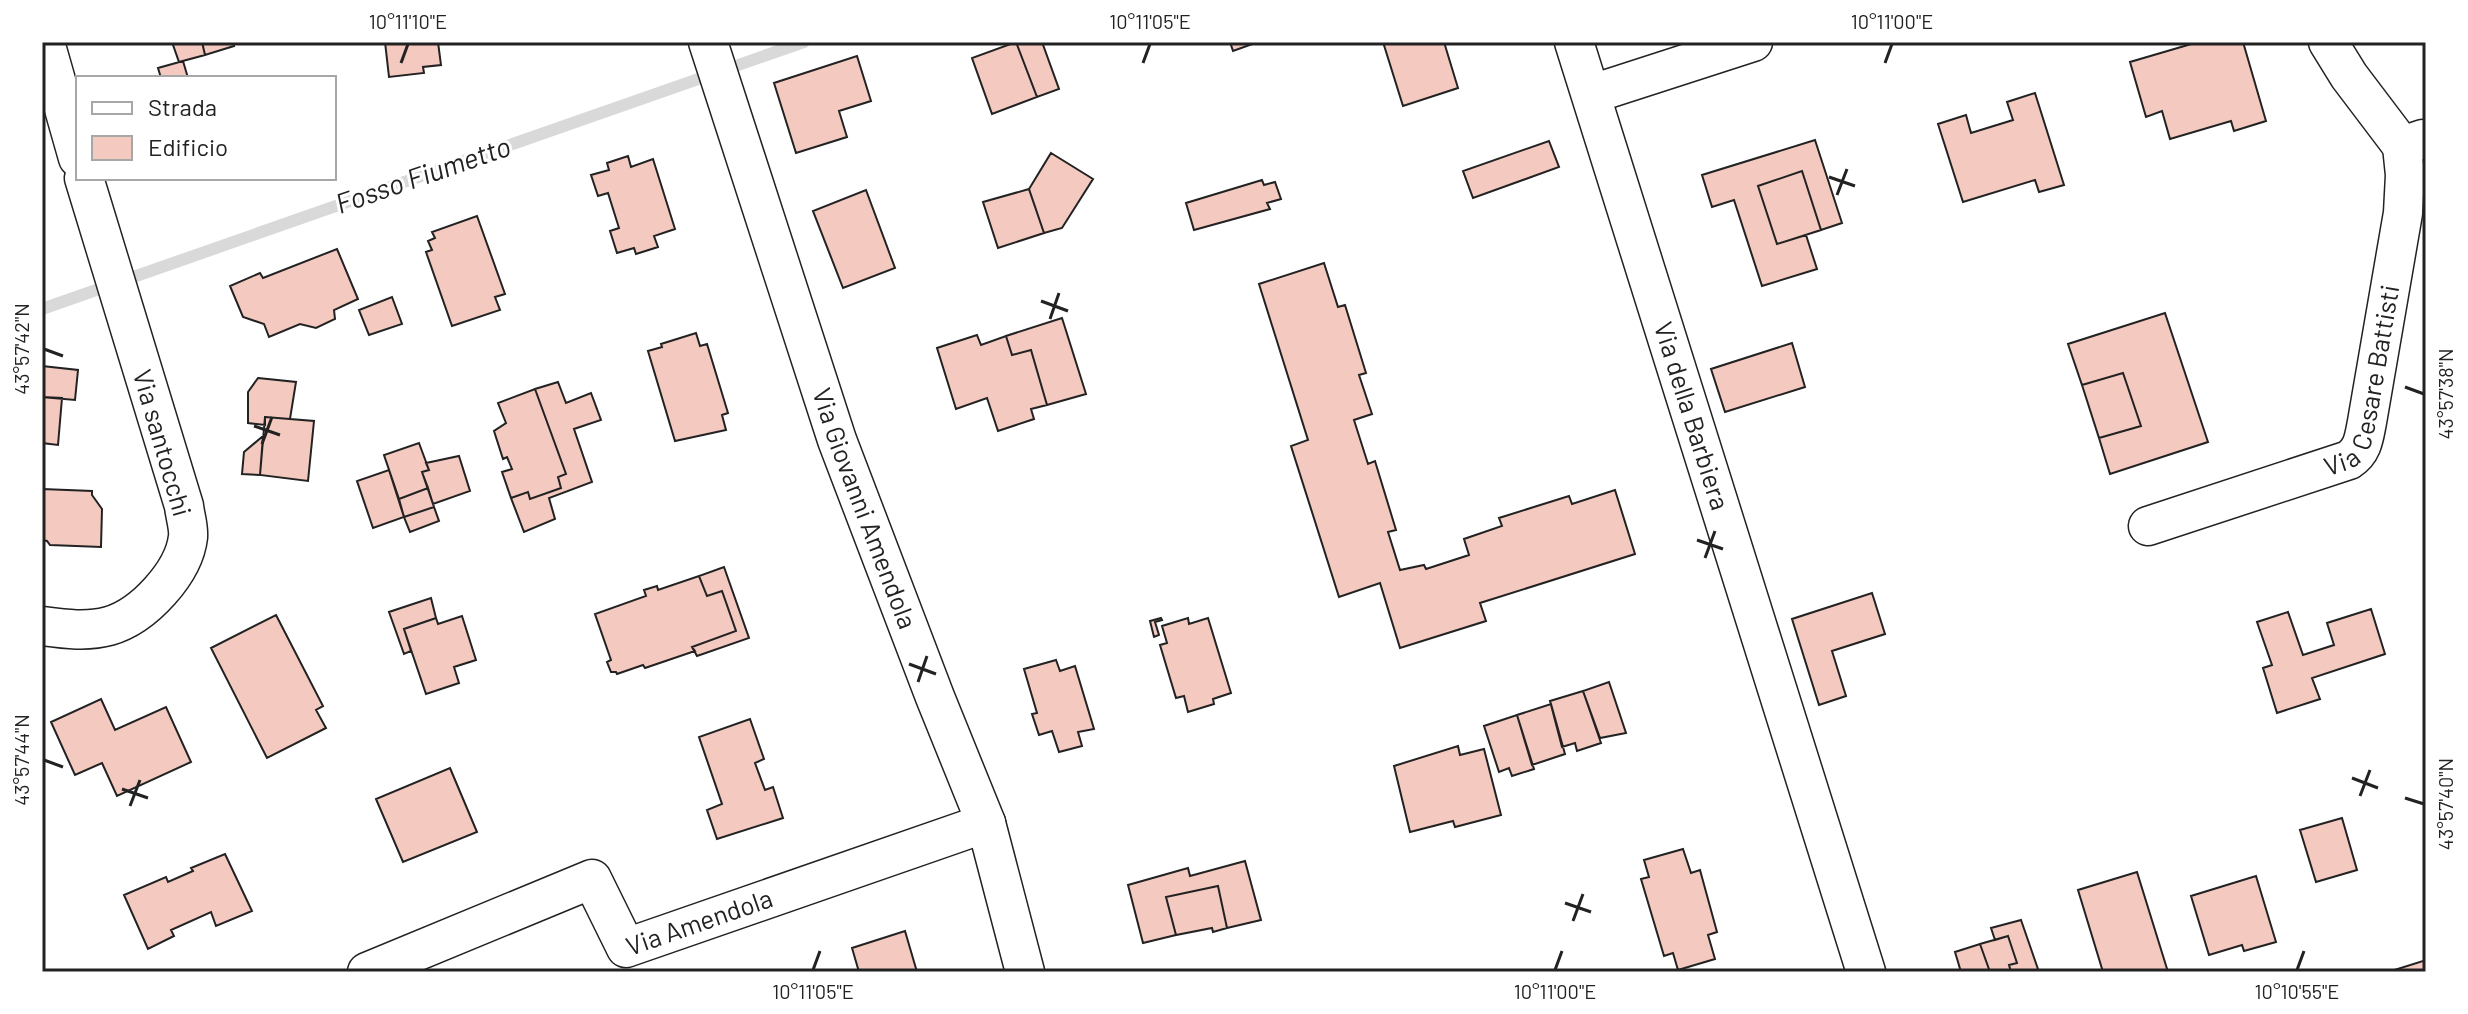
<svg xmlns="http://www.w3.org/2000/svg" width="2468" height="1014" viewBox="0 0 2468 1014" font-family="Barlow,sans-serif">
  <rect width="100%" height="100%" fill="#fff"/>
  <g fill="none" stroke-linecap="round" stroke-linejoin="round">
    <path stroke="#d9d9d9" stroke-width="12" d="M42,309L804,42"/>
  </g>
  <path fill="#f3c9c0" stroke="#222" stroke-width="2" d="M172,42H202L205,55L179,62Z
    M202,42H233L234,46L205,55Z
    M385,42H438L441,65L423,67L424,73L389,77Z
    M1016,42L1037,97L992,114L972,58Z
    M1016,42H1042L1059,89L1037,97Z
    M1230,42H1258L1233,51Z
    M1383,42H1444L1458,88L1403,106Z
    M2198,42H2243L2266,121L2234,131L2231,121L2170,139L2162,111L2146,117L2130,62Z
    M857,56L871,101L839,111L847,137L796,153L774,83Z
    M183,61L188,78H161L158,68Z
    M2035,93L2064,185L2039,192L2035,180L1963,202L1938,124L1966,115L1971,133L2013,120L2007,102Z
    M1815,140L1842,223L1821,230L1802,171L1758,186L1777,244L1806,235L1817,269L1762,286L1734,200L1712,207L1702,175Z
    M1549,141L1559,167L1473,198L1463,171Z
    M1051,153L1093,179L1062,228L1044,233L1029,189Z
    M628,156L631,167L653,159L675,229L654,236L658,247L636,254L634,248L617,253L610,231L619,228L608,193L598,196L591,175L609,170L607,163Z
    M1802,171L1821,230L1777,244L1758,186Z
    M1262,180L1264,185L1275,182L1281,199L1267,203L1270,209L1194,230L1186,203Z
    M1029,189L1044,233L998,248L983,202Z
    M866,190L895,268L843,288L813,211Z
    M477,216L505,294L495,297L500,310L452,326L426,252L432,250L428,241L435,238L432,232Z
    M337,249L358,299L334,310L335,319L316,328L300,324L269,337L264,324L243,317L230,286L260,273L263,278Z
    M1324,263L1338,307L1345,305L1366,373L1359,375L1372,414L1354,420L1368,464L1375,461L1396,530L1388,532L1400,570L1424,565L1426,569L1469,555L1464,539L1502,526L1499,518L1569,496L1572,504L1615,490L1635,554L1480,603L1486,621L1400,648L1380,583L1339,597L1291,446L1308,440L1259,284Z
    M392,297L402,324L369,335L359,310Z
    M2165,313L2208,442L2110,474L2099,438L2141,426L2123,373L2082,385L2068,344Z
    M1062,318L1086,394L1047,405L1031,350L1012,355L1006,336Z
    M696,333L700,346L707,344L728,413L722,415L726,430L675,441L648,351L662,347L661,344Z
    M977,335L981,345L1006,336L1012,355L1031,350L1047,405L1031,409L1034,419L998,431L987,398L956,409L937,348Z
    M1792,343L1805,387L1725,412L1711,369Z
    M42,366L78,370L75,400L42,397Z
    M2123,373L2141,426L2099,438L2082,385Z
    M258,378L296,382L290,419L265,417V425L248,423V392Z
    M558,382L566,403L591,393L601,420L574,429L592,482L549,498L555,519L524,532L511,498L528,492L530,499L561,488L558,477L566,474L535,389Z
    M535,389L566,474L558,477L561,488L530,499L528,492L511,498L502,472L512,469L507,457L503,459L494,431L506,423L498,403Z
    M42,397L62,398L58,445L42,443Z
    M265,417L314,421L308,481L260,475Z
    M263,436L260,475L242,474L244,452Z
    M419,443L429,470L422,472L428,488L399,499L384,455Z
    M459,456L470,491L433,504L422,472L429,470L426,463Z
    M389,470L404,517L373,528L357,481Z
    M428,488L434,507L404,517L399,499Z
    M42,489L92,491V495L102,509L101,547L50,545L47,541L42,540Z
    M434,507L439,521L410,532L404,517Z
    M724,567L749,638L697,656L692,647L736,631L722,591L707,596L699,576Z
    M699,576L707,596L722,591L736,631L692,647L695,651L645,668L643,665L617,674L616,672H611L607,662L611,660L595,614L646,596L644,590L657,586L658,590Z
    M1872,593L1885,634L1832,651L1846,696L1819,705L1792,619Z
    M431,598L436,618L404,629L411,651L404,654L389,612Z
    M2371,609L2385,654L2312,678L2320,699L2277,713L2263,668L2272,665L2257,622L2288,612L2303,655L2334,645L2327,623Z
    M276,615L323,706L316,710L326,728L267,758L211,648Z
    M462,616L476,660L454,667L459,683L426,694L404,629L436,618L438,624Z
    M1161,618L1162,620L1155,622L1159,635L1154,637L1150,621Z
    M1188,618L1189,624L1208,618L1231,693L1213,699L1214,704L1188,712L1184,696L1176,698L1160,645L1167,643L1162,626Z
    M1056,660L1060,671L1075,666L1094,729L1078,732L1082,746L1059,752L1052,731L1039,735L1032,714L1037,713L1024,669Z
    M1609,682L1626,733L1600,738L1583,691Z
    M1583,691L1601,743L1577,751L1575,743L1562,747L1550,701Z
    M101,699L115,730L166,707L191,762L117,796L102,763L75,775L51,722Z
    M1551,704L1565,754L1532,765L1517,715Z
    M1517,715L1534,769L1512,776L1509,768L1499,772L1484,726Z
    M750,719L764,759L755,763L765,790L773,787L783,818L717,839L707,810L722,804L699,737Z
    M1458,746L1460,755L1484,749L1501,815L1455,827L1453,821L1410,832L1394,766Z
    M450,768L477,832L403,862L376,799Z
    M2342,818L2357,870L2316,882L2300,830Z
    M1683,849L1691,873L1700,870L1717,932L1708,935L1715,959L1678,970L1673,953L1664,956L1641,879L1649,877L1644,860Z
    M225,854L252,911L216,926L211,912L171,930L174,936L148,949L124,895L166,877L168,882L193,871L191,868Z
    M1245,861L1261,920L1227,928L1218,886L1166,897L1176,935L1143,943L1128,885L1188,868L1190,876Z
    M2137,872L2168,972H2103L2078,890Z
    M2256,876L2276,942L2244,951L2242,945L2209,955L2191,896Z
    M1218,886L1227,928L1213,932L1212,928L1176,935L1166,897Z
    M2021,920L2039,972H2011L2009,965L2017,963L2008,936L1995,940L1991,928Z
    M905,931L917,972H859L852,948Z
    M2008,936L2017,963L2009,965L2011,972H1990L1980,944Z
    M1980,944L1990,972H1961L1955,952Z
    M2426,960V972H2388Z"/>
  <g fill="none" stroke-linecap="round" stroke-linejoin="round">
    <defs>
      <g id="street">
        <path d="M45,42L78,158"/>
        <path id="s1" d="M708,42L837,440L935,697L986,823L1025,972"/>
        <path id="s2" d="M1574,42L1866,972"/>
        <path d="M2328,42L2349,76L2402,146L2423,139"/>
        <path d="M1592,94L1753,42"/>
        <path id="s3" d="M2148,526L2349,460C2363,451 2364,437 2367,422L2403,213L2405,175L2402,146"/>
        <path d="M42,626C65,629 87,632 109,626C144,616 184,572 188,537C189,527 185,516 184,506L84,178"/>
        <path id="s4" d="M367,972L592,879L626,948L986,823"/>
      </g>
    </defs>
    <use href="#street" stroke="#222" stroke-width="41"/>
    <use href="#street" stroke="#fff" stroke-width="38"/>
  </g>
  <path fill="none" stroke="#222" stroke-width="3" d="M401,63L408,44M1143,63L1150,44M1885,63L1892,44M1829,177L1855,186M1837,195L1847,169M1041,301L1068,311M1050,319L1059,293M44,349L63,356M2405,387L2424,394M254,426L280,435M262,444L272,417M1697,540L1723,549M1705,558L1715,531M909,664L936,674M918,682L927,656M44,760L63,767M2352,778L2378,788M122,789L148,798M2360,796L2370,770M2405,798L2424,804M130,806L140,780M1565,903L1591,912M1573,921L1583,894M813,970L820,951M1555,970L1562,951M2297,970L2304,951"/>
  <g text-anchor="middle" stroke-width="6" stroke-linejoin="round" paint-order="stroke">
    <g font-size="26" fill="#222" stroke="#fff">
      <text dy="9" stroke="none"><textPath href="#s3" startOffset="290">Via Cesare Battisti</textPath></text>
      <text dy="9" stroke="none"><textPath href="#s2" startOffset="392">Via della Barbiera</textPath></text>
      <text transform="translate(162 443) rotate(74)" y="9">Via santocchi</text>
      <text dy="9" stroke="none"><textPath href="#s1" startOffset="492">Via Giovanni Amendola</textPath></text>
      <text dy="9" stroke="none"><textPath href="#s4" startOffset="398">Via Amendola</textPath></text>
    </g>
    <g font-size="28" font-style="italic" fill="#222" stroke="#fff">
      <text transform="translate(423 175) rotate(-19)" y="10">Fosso Fiumetto</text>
    </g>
  </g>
  <rect width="2468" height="1014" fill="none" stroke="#ffffff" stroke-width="88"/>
  <rect x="76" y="76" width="260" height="104" fill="#ffffff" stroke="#a7a7a7" stroke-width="2"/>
  <rect x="92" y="102" width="40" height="12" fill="#ffffff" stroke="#a7a7a7" stroke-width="2"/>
  <text x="148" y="116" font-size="24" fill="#222222">Strada</text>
  <rect x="92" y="136" width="40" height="24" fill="#f3c9c0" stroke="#a7a7a7" stroke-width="2"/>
  <text x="148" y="156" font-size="24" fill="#222222">Edificio</text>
  <rect x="44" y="44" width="2380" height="926" fill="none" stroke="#222" stroke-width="3"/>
  <g font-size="20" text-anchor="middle" fill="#222">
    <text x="408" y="29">10°11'10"E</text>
    <text x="1150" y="29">10°11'05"E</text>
    <text x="1892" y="29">10°11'00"E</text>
    <text transform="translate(22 349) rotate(-90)" y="7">43°57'42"N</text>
    <text transform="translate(2446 394) rotate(-90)" y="7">43°57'38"N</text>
    <text transform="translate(22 760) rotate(-90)" y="7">43°57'44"N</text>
    <text transform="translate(2446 804) rotate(-90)" y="7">43°57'40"N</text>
    <text x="813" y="999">10°11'05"E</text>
    <text x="1555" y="999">10°11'00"E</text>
    <text x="2297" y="999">10°10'55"E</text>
  </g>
</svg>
